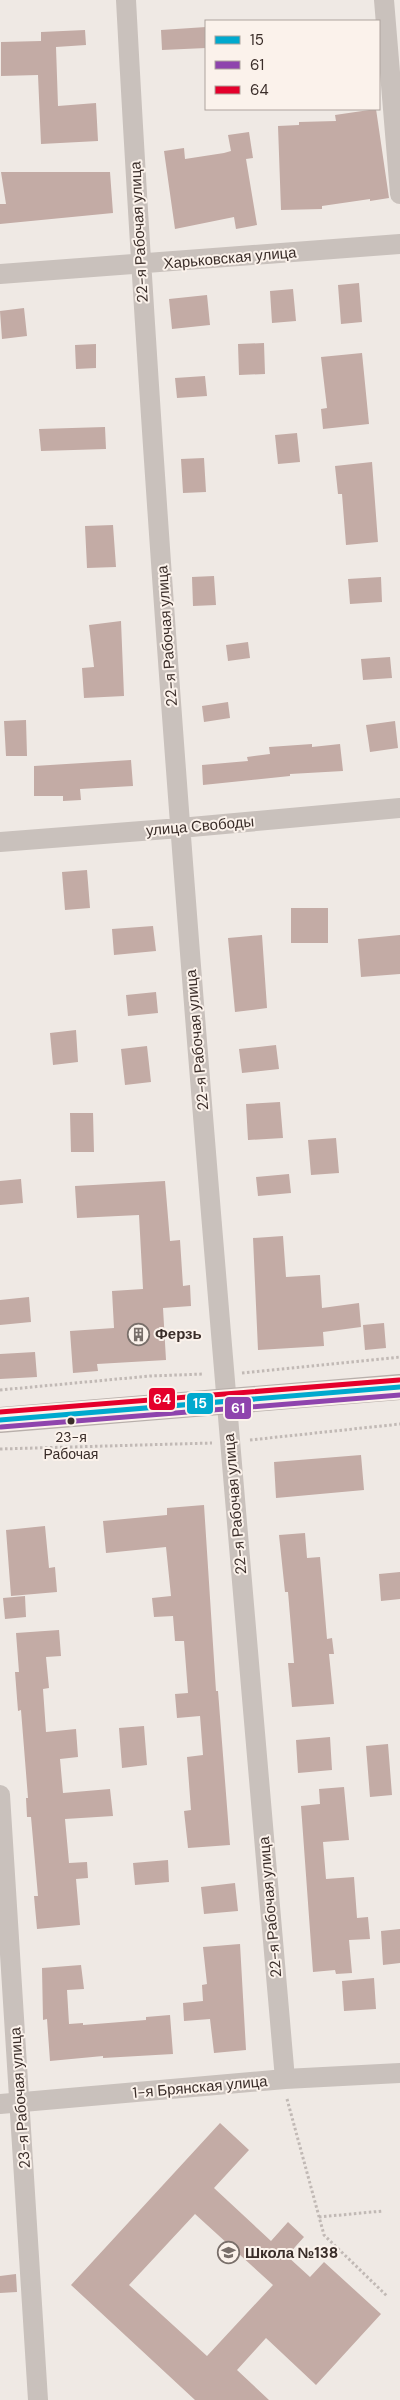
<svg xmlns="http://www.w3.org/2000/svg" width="400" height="2400" viewBox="0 0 400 2400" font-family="'DM Sans',sans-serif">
  <rect width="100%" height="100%" fill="#efe9e4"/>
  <path fill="#c3aba5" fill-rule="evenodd" d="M206,27V48L162,50L161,30Z
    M85,30L86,45L56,47L58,106L96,103L98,141L41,144L38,75L1,76V42L41,41V32Z
    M376,109L389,198L370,201V199L322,206V209L281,210L278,126L299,125V122L336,121L335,115Z
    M249,132L253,158L246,159L257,225L236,229L234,217L175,229L164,151L184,148L185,159L224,153L231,151L228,135Z
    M1,172H110L113,213L0,224V204H6Z
    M359,283L362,322L341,324L338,285Z
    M293,289L296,321L272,323L270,291Z
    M207,295L210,325L172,329L169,299Z
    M24,308L27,336L2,339L0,311Z
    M264,343L265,374L239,375L238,344Z
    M96,344V368L76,369L75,345Z
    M362,353L369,424L323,429L321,409L327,408L321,357Z
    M205,376L207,396L177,398L175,378Z
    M105,427L106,449L41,451L39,429Z
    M297,433L300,462L278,464L275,435Z
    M204,458L206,492L183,493L181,459Z
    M372,462L378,542L346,545L342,494H338L335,466Z
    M113,525L116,567L87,568L85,526Z
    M214,576L216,605L193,606L192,577Z
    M381,577L382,602L350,604L348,579Z
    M121,621L124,696L84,698L82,668L94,667L89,625Z
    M248,642L250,658L228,661L226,645Z
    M390,657L392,678L363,680L361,659Z
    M228,702L230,718L204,722L202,706Z
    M26,720L27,756H6L4,721Z
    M395,721L398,748L370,752L366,725Z
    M312,744V747L340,744L343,771L290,774V776L203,785L202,765L248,761L247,757L270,754L269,747Z
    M131,760L133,786L80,789L81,800L63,801V796H34V766Z
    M87,870L90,908L65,910L62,872Z
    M291,908H328V943H291Z
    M153,926L156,951L114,955L112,929Z
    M262,935L267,1008L235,1012L228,938Z
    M400,935V974L361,977L358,939Z
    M156,992L158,1013L128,1016L126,995Z
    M76,1030L78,1062L53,1065L50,1033Z
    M276,1045L279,1069L242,1073L239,1049Z
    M147,1046L151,1082L125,1085L121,1049Z
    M280,1102L283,1138L248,1140L246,1104Z
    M70,1113H93L94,1152H71Z
    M336,1138L339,1173L311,1175L308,1140Z
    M289,1174L291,1193L258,1196L256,1177Z
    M21,1179L23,1203L0,1205V1181Z
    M165,1181L170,1241L180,1240L183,1286L190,1285L191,1306L163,1308L166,1360L97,1364L98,1371L73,1373L70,1331L114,1328L112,1291L143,1289L139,1215L77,1218L75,1186Z
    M283,1236L286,1277L320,1275L322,1308L359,1303L361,1327L323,1332L324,1346L258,1350L253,1238Z
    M29,1297L31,1322L0,1325V1300Z
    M384,1323L386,1348L365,1350L363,1325Z
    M35,1352L37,1377L0,1379V1354Z
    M361,1455L364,1490L276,1498L274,1462Z
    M204,1505L216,1691H218L230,1845L188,1848L184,1811L191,1810L187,1757L203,1755L200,1716L177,1718L175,1694L188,1693L184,1641H175L173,1616L154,1617L152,1598L171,1596L166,1547L106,1553L103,1521L167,1515V1508Z
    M45,1526L49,1568L55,1567L57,1592L11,1596L6,1530Z
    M305,1533L307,1558L320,1557L327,1639L332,1638L334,1654H329L334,1704L292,1707L288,1663H294L288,1592H285L279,1535Z
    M400,1572V1599L381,1601L379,1574Z
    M25,1596L26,1617L5,1619L3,1598Z
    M59,1630L61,1656L46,1657L49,1688L43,1689L46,1732L76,1729L78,1757L60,1759L63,1793L110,1789L113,1816L65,1819L69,1863L87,1862L88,1878L76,1879L80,1925L37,1929L34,1896H38L31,1817H27L26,1798H28L21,1710L18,1711L15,1672H19L16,1633Z
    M144,1726L147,1765L122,1768L119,1728Z
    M330,1737L332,1770L298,1773L296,1740Z
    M388,1744L392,1795L370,1797L366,1746Z
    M344,1787L349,1840L323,1842L326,1879L354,1877L357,1918L368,1917L370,1939L349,1940L352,1973L336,1974L335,1970L313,1972L301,1806L320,1804L319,1789Z
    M168,1860L169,1882L135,1885L133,1863Z
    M235,1883L238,1911L204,1914L201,1887Z
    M400,1929V1963L383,1965L381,1931Z
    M240,1944L246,2050L214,2053L210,2019L184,2021L183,2003L203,2001L202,1985L207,1984L203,1947Z
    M81,1965L84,1989L67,1990L69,2024L83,2023V2025L146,2020V2017L170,2015L173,2054L103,2058V2056L50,2061L47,2019L43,2020L42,1968Z
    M374,1978L376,2009L344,2011L342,1981Z
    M220,2123L249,2150L214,2188L271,2241L288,2222L304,2237L287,2256L310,2277L324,2262L381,2314L316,2385L266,2338L237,2370L269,2400H195L71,2285ZM195,2214L273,2285L207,2356L129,2285Z
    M16,2274L17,2292L0,2293V2276Z"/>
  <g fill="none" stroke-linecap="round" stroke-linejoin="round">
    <path stroke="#c1b9b5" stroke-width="3" stroke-dasharray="2.5 2.5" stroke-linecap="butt" d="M242,1373L400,1357
      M0,1390L150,1376L204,1374
      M250,1440L400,1424
      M0,1449L212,1443
      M287,2099L324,2235L387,2296
      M319,2217L383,2211"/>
    <path stroke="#c9c1bc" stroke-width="20" d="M126,0C163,694 225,1387 285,2079
      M384,0L400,194
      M0,274L400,244
      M0,842L180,828L400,808
      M0,1795L38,2400
      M0,2104L285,2079L400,2073"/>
    <path stroke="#b8afab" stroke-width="26" d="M0,1420L400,1387"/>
    <defs>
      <path id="bus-1" d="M0,1420L400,1387"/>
      <path id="bus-2" d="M1,1427L400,1395"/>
      <path id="bus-3" d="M0,1412L399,1380"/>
    </defs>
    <use href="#bus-1" stroke="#fbf2eb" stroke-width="9"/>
    <use href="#bus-2" stroke="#fbf2eb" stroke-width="9"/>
    <use href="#bus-3" stroke="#fbf2eb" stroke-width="9"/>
    <use href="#bus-1" stroke="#00a9ce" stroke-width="5"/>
    <use href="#bus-2" stroke="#8e44ad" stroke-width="5"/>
    <use href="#bus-3" stroke="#e4002b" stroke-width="5"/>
  </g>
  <defs>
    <symbol id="building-ring" viewBox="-11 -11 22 22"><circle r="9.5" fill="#fbf2eb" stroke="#796f6a" stroke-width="1.5"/><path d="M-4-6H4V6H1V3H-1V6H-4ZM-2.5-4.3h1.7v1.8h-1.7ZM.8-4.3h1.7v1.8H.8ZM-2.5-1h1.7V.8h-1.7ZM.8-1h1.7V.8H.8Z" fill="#796f6a"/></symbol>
    <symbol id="school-ring" viewBox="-11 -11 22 22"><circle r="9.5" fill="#fbf2eb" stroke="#796f6a" stroke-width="1.5"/><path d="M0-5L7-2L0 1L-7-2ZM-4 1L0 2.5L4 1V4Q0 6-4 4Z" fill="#796f6a"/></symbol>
  </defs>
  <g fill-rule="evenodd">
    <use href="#building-ring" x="126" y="1322" width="25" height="25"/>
    <use href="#school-ring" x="216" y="2240" width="25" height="25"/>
  </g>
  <circle fill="#3a2d29" stroke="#fbf2eb" stroke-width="2" cx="71" cy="1421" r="4.5"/>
  <g text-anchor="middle" stroke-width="4" stroke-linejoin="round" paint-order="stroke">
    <g font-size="14" fill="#3a2d29" stroke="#fbf2eb">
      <text x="71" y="1442">23-я<tspan x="71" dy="17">Рабочая</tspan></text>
    </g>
    <g font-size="15" fill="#3a2d29" stroke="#fbf2eb">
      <text transform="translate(139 232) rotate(-93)" y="5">22-я Рабочая улица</text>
      <text transform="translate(230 258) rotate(-5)" y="5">Харьковская улица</text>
      <text transform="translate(167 636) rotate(-94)" y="5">22-я Рабочая улица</text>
      <text transform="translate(200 826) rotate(-5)" y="5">улица Свободы</text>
      <text transform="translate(197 1040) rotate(-95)" y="5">22-я Рабочая улица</text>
      <text transform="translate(235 1504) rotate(-95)" y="5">22-я Рабочая улица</text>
      <text transform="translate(270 1907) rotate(-95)" y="5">22-я Рабочая улица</text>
      <text transform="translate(200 2087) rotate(-5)" y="5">1-я Брянская улица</text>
      <text transform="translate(20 2098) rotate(-94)" y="5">23-я Рабочая улица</text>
    </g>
    <g font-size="15" font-weight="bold" fill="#3a2d29" stroke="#fbf2eb" text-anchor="start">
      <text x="155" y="1339">Ферзь</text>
      <text x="245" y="2258">Школа №138</text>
    </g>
  </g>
  <g stroke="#fbf2eb" stroke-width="2">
    <rect x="148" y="1387" width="28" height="24" rx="5" fill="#e4002b"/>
    <rect x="186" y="1392" width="28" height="23" rx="5" fill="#00a9ce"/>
    <rect x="224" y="1396" width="28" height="24" rx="5" fill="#8e44ad"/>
  </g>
  <g font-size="14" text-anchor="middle" font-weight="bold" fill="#fff">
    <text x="162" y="1404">64</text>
    <text x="200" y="1408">15</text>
    <text x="238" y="1413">61</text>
  </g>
  <rect x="205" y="20" width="175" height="90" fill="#fbf2eb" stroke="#aea39d"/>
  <rect x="215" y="36" width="25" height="8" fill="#00a9ce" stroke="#aea39d"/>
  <text x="250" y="45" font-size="15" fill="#3a2d29">15</text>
  <rect x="215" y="61" width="25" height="8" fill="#8e44ad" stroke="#aea39d"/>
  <text x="250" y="70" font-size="15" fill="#3a2d29">61</text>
  <rect x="215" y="86" width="25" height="8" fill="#e4002b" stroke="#aea39d"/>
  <text x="250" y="95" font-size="15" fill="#3a2d29">64</text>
</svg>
